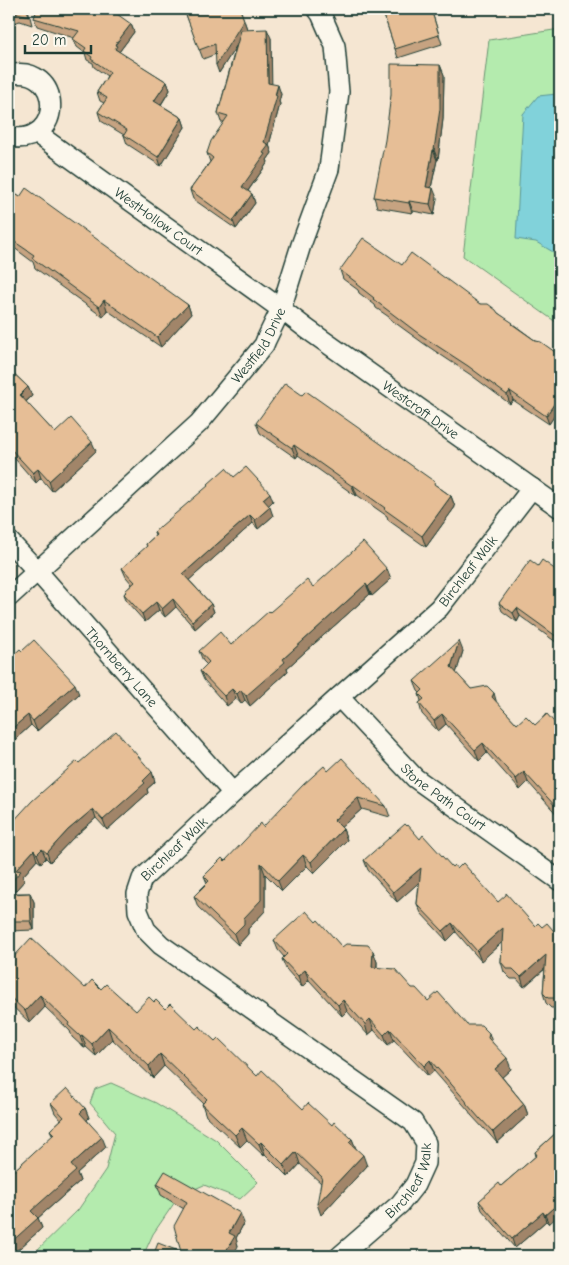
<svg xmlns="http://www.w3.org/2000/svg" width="569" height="1265" viewBox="0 0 569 1265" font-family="'Comic Neue',sans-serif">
  <rect width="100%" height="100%" fill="#f5e6d2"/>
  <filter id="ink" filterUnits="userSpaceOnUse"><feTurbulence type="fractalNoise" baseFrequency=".02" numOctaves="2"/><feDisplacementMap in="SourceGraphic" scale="10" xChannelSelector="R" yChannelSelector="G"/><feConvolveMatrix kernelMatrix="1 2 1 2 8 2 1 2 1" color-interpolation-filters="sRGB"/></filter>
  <g filter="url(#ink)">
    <path fill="#b4ebae" stroke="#6a9471" d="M560,29V325L463,256L489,40Z
      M111,1083L156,1103L216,1140L258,1182L240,1199L204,1185L179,1196L153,1234L143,1256H31L78,1210L106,1169L115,1133L90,1103L95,1089Z"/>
    <path fill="#81d2da" stroke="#5a9698" d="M560,91V256L536,242L516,239L523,114L538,96L557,94Z"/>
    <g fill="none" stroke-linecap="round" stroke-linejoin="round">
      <defs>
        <g id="street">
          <path d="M9,75C63,62 66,147 9,137"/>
          <path id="s1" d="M36,133L281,309L307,329L560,508"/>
          <path id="s2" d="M9,541L38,572L233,793"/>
          <path id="s3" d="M9,597L199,423L264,345L266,340L281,309L301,245L329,169L339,92L335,46L321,14L317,9"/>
          <path id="s4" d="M339,697L415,778L560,881"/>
          <path id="s5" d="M340,1256L400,1204L415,1185L425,1163L426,1143L413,1122L161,945L146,930L138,911L137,894L142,879L233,793L339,697L439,608L532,488"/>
        </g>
      </defs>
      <use href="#street" stroke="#1f3d34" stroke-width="22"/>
      <use href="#street" stroke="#fbf7ec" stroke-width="19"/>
    </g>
    <path fill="#c6a381" stroke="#1f3d34" d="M9,9H28L32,25L20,21L9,24Z
      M181,9H240L247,29V30L271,38V84L281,94L279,102L280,104L269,145L272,153L267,160L268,162L248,191L252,194L255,203L236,229L193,199L190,190L210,162L207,153L224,122H221L218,113L236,46L219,73L216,54L203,59L187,17Z
      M382,9H431L442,44L398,58Z
      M34,18L131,24L134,32L119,52L167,82L170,90L161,105L182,118L185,127L161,166L127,144L124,135L101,121L98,112L104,103L100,101L97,92L107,76L94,67L93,63L87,60L85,53L77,47L73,39L74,38L37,26Z
      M440,65L444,75L443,119L438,160H437L431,188L437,198L434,215L413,211L412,213L377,207L374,197Z
      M9,190L188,305L191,314L161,347L107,310L103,317L35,268L33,262L9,244Z
      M402,265L498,313L536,341L555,352L560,350V410L559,409L549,424L513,400L510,404L471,375L423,343L390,319L389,317L376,308L375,305L359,293L358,290L343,279L340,270Z
      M9,369L28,387L32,396L26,402L55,433L96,451L52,491L41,478L36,483L9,452Z
      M256,423L437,486L451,496L455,507L426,547L388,520L387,516L357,495L356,496L298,455L296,458L260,433Z
      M234,477L273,501L268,505L273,516L258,529L253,523L189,580L211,604L214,612L195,629L176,607L165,617L159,610L145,622L127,602L124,594L132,584L126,577L122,568L147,547L146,544L155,536L154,532Z
      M538,566L560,573V645L520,616L517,622L502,611L499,603Z
      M387,569L391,579L372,596L370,594L287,668L288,671L250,706L245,700L241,704L236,698L227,706L204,680L200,671L207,665L203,661L199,651L231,645L270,612L313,587Z
      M22,651L79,694L37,731L31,725L9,745Z
      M463,651L456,673L471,689L497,703L517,724L535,725L560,729V818L528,782L520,790L487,753L479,761L446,724L438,731L422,714L419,703L421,701L419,694L420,693L418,691L414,681Z
      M79,763L152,772L155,782L147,789L148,793L107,830L96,818L72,839L50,862L46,858L41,863L37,860L23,876L24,881L13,893H30L34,902V930L9,931L10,825Z
      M328,771L386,806L390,817L362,809L341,827L343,829L347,840L314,873L307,866L282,891L265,874V911L248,929V934L238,945L198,907L194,896L207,883L204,876L225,861Z
      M420,839L452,867L457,869L498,902L535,926L542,927L560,938V1010L558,1008H551L546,1003L543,993L545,969L524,987L517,979H511L504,972L501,962L502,942L481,961L456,932L447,941L421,913L417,904L419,882L397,902L368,870L364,860Z
      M316,922L342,947L373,951L377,962V967L412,988L428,1001L467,1025L489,1033L492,1042L511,1069L502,1077L524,1104L528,1115L497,1143L484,1128V1129L471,1115L469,1111L434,1071L428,1076L394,1040L388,1045L374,1030L368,1035L347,1011L342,1016L309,980L302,987L286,969L282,959L284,957L278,950L274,940Z
      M9,962L85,988L101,989L136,1011L154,1002L215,1041L257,1076L303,1109L332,1125L352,1139L355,1147L367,1166L321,1215V1183L300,1164L288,1177L265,1154L264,1156L247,1140L240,1147L206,1116L202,1104L203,1103L164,1066L153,1078L112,1039L96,1056L86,1047L84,1048L72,1037L70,1031L45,1007L30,1023L12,1006L10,1009L9,1008Z
      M51,1103L85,1108L89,1118L87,1120L106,1147L77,1173L80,1181L38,1218L42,1228L11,1256H9L10,1174L53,1136L50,1130L61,1120L55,1113Z
      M557,1132L549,1224L546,1221L515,1248L482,1210L479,1201L501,1186L536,1156L535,1152Z
      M157,1184L244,1223L236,1238L238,1246L181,1252L184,1209L161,1195Z"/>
    <path fill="#a18569" stroke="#1f3d34" d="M240,9L247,29L219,73L216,65Z
      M131,24L134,32L119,52L115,49V45Z
      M267,29L271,38L272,91L268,83Z
      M440,65L444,75L443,119L438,160L434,150Z
      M167,82L170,90L158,109L154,101Z
      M278,85L281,94L279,102L280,104L269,145L272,153L267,160L268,162L245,195L242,187L263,153L264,142Z
      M182,118L185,127L161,166L158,157Z
      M433,150L437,160L429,197L426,187Z
      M433,188L437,198L434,215L430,204Z
      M252,194L255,203L236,229L233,221Z
      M409,201L413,211L412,213L409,203Z
      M104,300L107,310L103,317L99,307Z
      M188,305L191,314L161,347L157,337Z
      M28,387L32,396L23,404L20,395Z
      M510,391L513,400L510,404L507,395Z
      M556,401L559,409L549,424L546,416Z
      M92,442L96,451L52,491L49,481Z
      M294,445L298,455L296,458L292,448Z
      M38,469L41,478L36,483L33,473Z
      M353,485L357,495L356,496L352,486Z
      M270,493L273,501L266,508L263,499Z
      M451,496L455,507L426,547L422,536Z
      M270,507L273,516L258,529L255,520Z
      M250,515L253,523L186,583L183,574Z
      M387,569L391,579L372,596L368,587Z
      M366,584L370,594L287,668L288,671L250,706L246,696L283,659Z
      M173,599L176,607L165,617L162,609Z
      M156,602L159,610L145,622L142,614Z
      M211,604L214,612L195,629L192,621Z
      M517,608L520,616L517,622L513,613Z
      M459,641L463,651L455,677L451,667Z
      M75,684L79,694L37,731L33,721Z
      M232,689L236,698L227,706L224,696Z
      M241,690L245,700L241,704L237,694Z
      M494,693L497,704L492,697Z
      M442,714L446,724L438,731L434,721Z
      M28,715L31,725L9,745V731Z
      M483,743L487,753L479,761L475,750Z
      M152,772L155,782L147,789L148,793L107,830L103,820Z
      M524,772L528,782L520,790L516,779Z
      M358,798L362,809L338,830L334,820Z
      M560,807V816L558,809Z
      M93,809L96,818L72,839L50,862L47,853L68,830Z
      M343,829L347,840L314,873L311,862Z
      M42,849L46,858L41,863L37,854Z
      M34,850L37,860L23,876L24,881L9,898V884L16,870Z
      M303,855L307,866L282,891L278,881Z
      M261,863L265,874V911L248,929V934L238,945L234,934L244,918Z
      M421,868L424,878L397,902L393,892Z
      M30,893L34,902V930L31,921Z
      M452,923L456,932L447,941L443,931Z
      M503,928L507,938L481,961L477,951Z
      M373,951L377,962L376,977L372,967Z
      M546,955L550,964L524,987L521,977Z
      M305,970L309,980L302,987L298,976Z
      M40,995L45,1007L30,1023L25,1011Z
      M9,998L12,1006L10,1009L9,1006Z
      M343,1000L347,1011L342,1016L338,1005Z
      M370,1019L374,1030L368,1035L365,1024Z
      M108,1027L112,1039L96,1056L92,1044Z
      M390,1029L394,1040L388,1045L384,1035Z
      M82,1035L86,1047L84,1048L80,1036Z
      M160,1054L164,1066L153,1078L149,1066Z
      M507,1058L511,1069L499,1080L495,1069Z
      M430,1060L434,1071L428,1076L424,1066Z
      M524,1104L528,1115L497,1143L493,1132Z
      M85,1108L89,1118L84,1123L80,1113Z
      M242,1128L247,1140L240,1147L235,1135Z
      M102,1137L106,1147L77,1173L80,1181L38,1218L42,1228L11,1256H9V1244L31,1211L71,1165Z
      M352,1139L357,1151L349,1142Z
      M261,1142L265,1154L264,1156L259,1144Z
      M296,1152L300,1164L288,1177L284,1165Z
      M363,1155L367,1166L321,1215L317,1204Z
      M560,1202V1214L549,1224L545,1215Z
      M543,1212L546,1221L515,1248L512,1239Z
      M240,1213L244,1223L236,1238L238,1246L233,1256H223L229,1233Z"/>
    <path fill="#e6be96" stroke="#1f3d34" d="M9,9H27L29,16L17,13L9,15Z
      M37,9H110L131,24L115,45L117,46L115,49L167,82L154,101L182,118L158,157L124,135L127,130L98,112L107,98L97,92L110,72L91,59L92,57L84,51L86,48L73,39L79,31L34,18Z
      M184,9H240L244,20L216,65L215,44L199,50Z
      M382,9H431L439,35L395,49Z
      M267,29L268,83L278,85L275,95L277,96L264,142L269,145L263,153L265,154L242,187L252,194L233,221L190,190L213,158L207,153L211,141L228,116L218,113L241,30Z
      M391,64L440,65V109L434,150H433L426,187L433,188L430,204L409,201V203L374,197L385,140L391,95Z
      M26,188L188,305L157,337L104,300L99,307L32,258L34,255L9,238V190L20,197Z
      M363,238L402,265L411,253L480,304H488L496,310L498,313L513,323L512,324L536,341L541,342L555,352L558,348L560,350V404L556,401L546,416L510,391L507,395L468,366L419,334L373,299L374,298L356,284L357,283L340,270Z
      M9,369L28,387L20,395L55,433L71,418L92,442L49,481L38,469L33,473L9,447Z
      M285,383L302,395L306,391L435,482L434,484L451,496L422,536L384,509L385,508L353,485L352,486L294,445L292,448L256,423Z
      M246,467L270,493L263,499L270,507L255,520L250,515L183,574L211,604L192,621L173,599L162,609L156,602L142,614L124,594L126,592L125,591L135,582L122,568L147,546L146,544L156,535L154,532L209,485L208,484L226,468L234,477Z
      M363,542L387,569L368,587L366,584L283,659L285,662L246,696L241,690L237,694L232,689L224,696L200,671L209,662L199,651L220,632L231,645L269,611L270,612L307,580L313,587Z
      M530,560L538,566L542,560L560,573V639L517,608L513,613L499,603Z
      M34,640L75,684L33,721L28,715L9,731V659L20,649L22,651Z
      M459,641L451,667L471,689L487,686L494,693L492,697L517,724L526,716L535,725L547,714L560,729V807L558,809L524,772L516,779L483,743L475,750L442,714L434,721L419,703L424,699L419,694L423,690L414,681Z
      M116,731L152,772L143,781L145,783L103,820L93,809L68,830L47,853L42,849L37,854L34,850L16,870L21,871L9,884V825H10L32,801L77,761L79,763Z
      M342,758L386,806L358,798L334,820L343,829L311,862L303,855L278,881L261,863V900L244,918V924L234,934L194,896L209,881L204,876L222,858L225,861L261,823L263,827L303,785L324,766L328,771Z
      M405,824L407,826L408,825L420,839L423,835L452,867L454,865L457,869L463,863L498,902L506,895V893L535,926L538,923L542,927L547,923L560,938V1004L555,998H548L543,993L546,955L521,977L513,969H507L501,962L503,928L477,951L452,923L443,931L417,904L421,868L393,892L364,860Z
      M30,893L31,921H9V894Z
      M306,911L316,922L318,920L342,947L346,944L368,945L373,951L372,967L395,969L412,988H416L428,1001L438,992L467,1025H481L489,1033L488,1038L507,1058L495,1069L524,1104L493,1132L480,1118V1119L467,1104L466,1101L430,1060L424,1066L390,1029L384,1035L370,1019L365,1024L343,1000L338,1005L305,970L298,976L282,959L287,954L274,940Z
      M31,938L85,988L92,980L101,989L106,984L136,1011L149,997L154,1002L156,1000L165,1009L170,1004L196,1029L199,1026L215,1041L218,1038L257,1076L262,1070L303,1109L308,1103L332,1125L334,1122L352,1139L349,1142L363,1155L317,1204L322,1177L296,1152L284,1165L261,1142L259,1144L242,1128L235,1135L202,1104L207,1099L160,1054L149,1066L108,1027L92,1044L82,1035L80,1036L68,1025L69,1023L40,995L25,1011L9,996V962Z
      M67,1088L85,1108L80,1113L102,1137L71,1165L76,1171L31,1211L38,1218L9,1244V1173L10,1174L54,1134L50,1130L64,1117L51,1103Z
      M557,1132L560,1136V1202L545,1215L543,1212L512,1239L479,1201L499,1183L501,1186L537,1155L535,1152Z
      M165,1171L240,1213L229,1233L235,1236L223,1256H153L158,1243L181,1252L174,1226L187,1202L157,1184Z"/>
  </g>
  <g text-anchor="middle" stroke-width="4.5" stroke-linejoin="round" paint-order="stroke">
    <g font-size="14" fill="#1f3d34" stroke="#fbf7ec">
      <text dy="5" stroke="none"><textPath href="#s1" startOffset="151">WestHollow Court</textPath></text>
      <text dy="5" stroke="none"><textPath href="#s3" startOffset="356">Westfield Drive</textPath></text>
      <text dy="5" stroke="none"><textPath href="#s1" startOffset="474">Westcroft Drive</textPath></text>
      <text dy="5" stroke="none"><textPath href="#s5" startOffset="1004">Birchleaf Walk</textPath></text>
      <text dy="5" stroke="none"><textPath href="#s2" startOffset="169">Thornberry Lane</textPath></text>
      <text dy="5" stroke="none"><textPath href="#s4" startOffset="145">Stone Path Court</textPath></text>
      <text dy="5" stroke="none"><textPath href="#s5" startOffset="599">Birchleaf Walk</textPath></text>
      <text dy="5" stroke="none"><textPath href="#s5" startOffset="105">Birchleaf Walk</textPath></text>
    </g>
  </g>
  <rect width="569" height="1265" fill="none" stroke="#fbf7ec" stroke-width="30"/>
  <rect x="15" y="15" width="539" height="1235" fill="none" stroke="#1f3d34" stroke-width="2" filter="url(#ink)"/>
  <path d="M25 45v8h66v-8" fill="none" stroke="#1f3d34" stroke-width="2.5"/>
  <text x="32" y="45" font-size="15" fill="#1f3d34" stroke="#fbf7ec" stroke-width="4" paint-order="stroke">20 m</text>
</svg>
